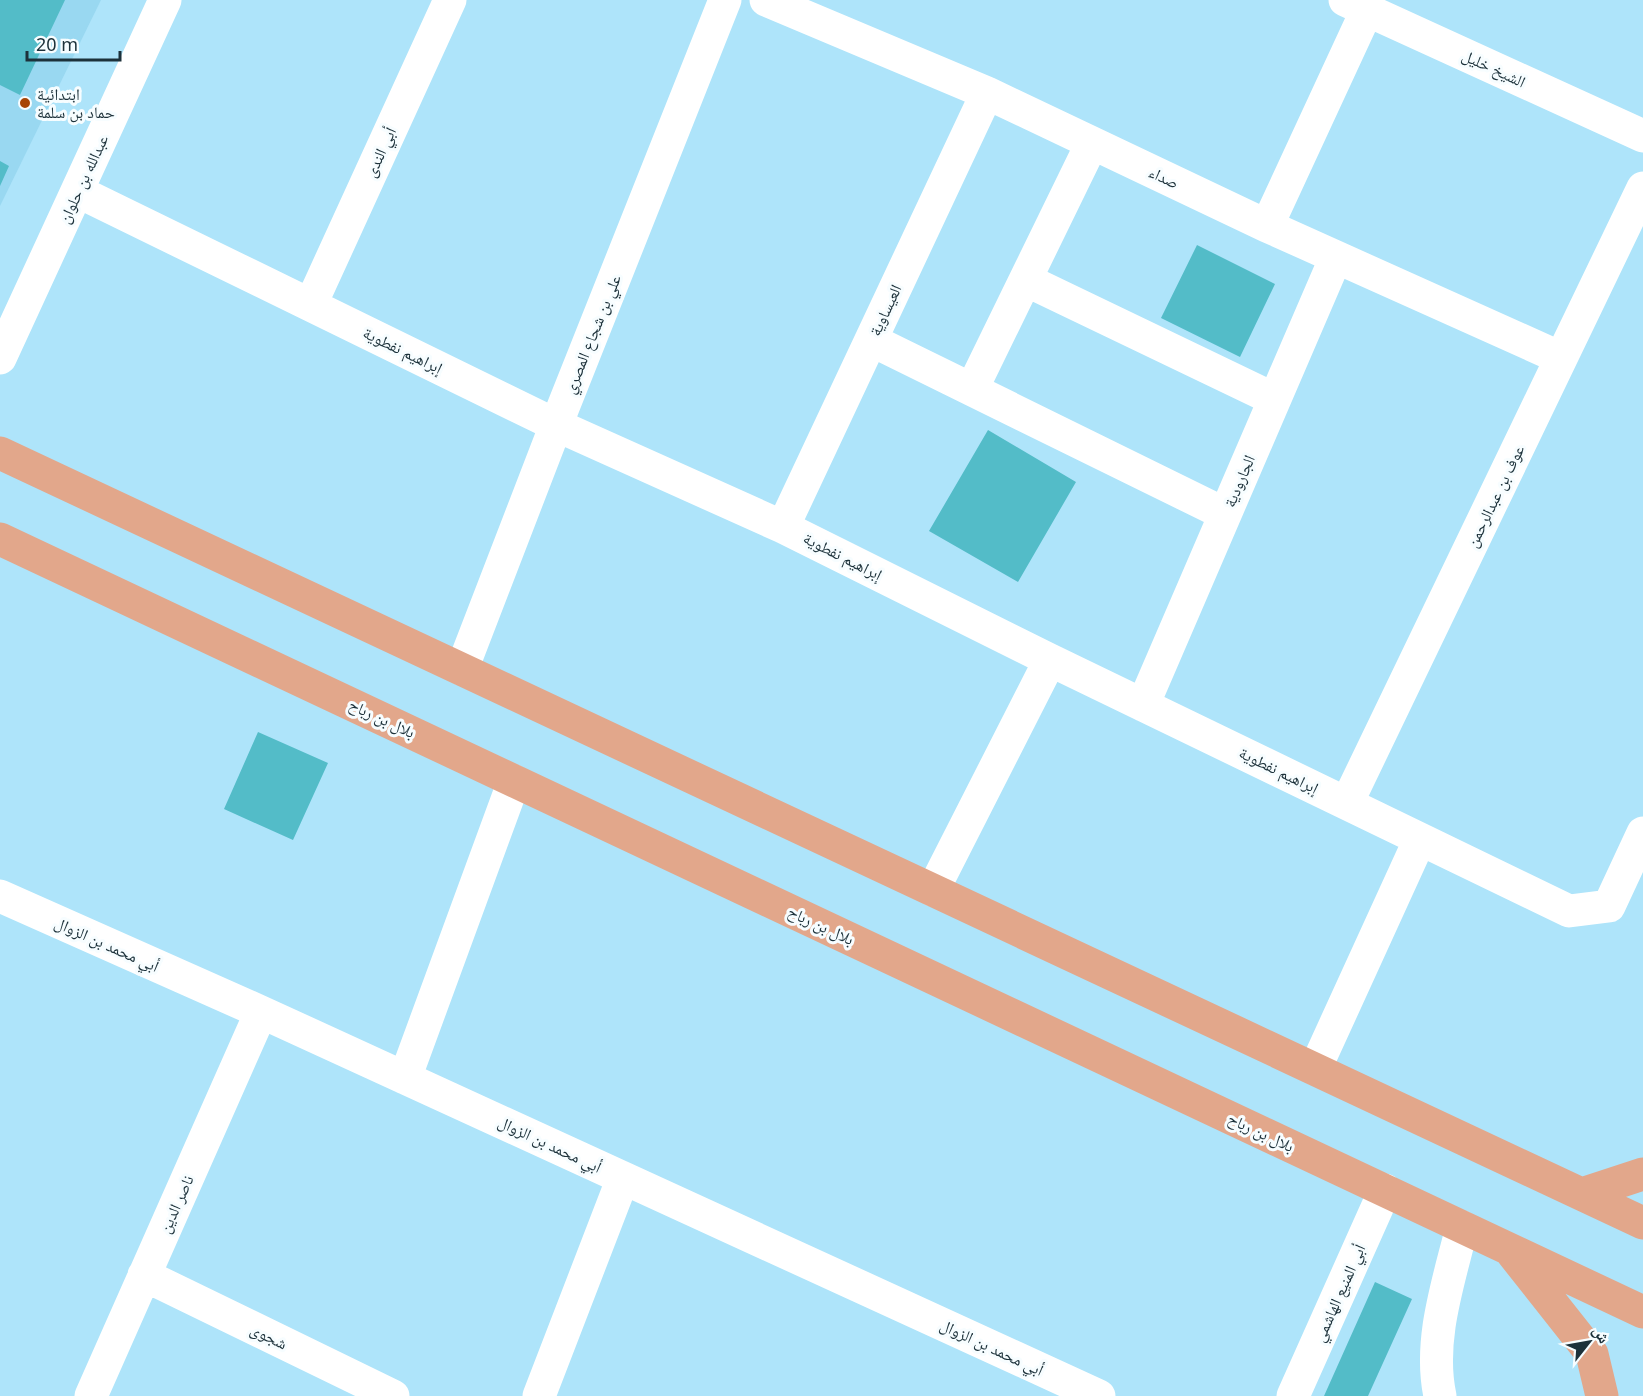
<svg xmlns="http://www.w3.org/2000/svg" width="1643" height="1396" viewBox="0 0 1643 1396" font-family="'Noto Sans','Noto Naskh Arabic',sans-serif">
  <rect width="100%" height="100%" fill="#aee4fa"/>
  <path fill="#99d8f1" d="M0,0H101L0,206Z"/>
  <path fill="#53bcc8" d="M0,0H65L20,95L0,85Z
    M0,161L9,166L0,186Z
    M1197,245L1275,284L1240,357L1161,318Z
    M988,430L1076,482L1018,582L929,531Z
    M258,732L328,763L293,840L224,809Z
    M1375,1282L1412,1299L1368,1396H1324Z"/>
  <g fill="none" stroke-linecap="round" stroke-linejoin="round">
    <path stroke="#fff" stroke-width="33" d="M766,0L987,93L1267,226L1561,358
      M1345,0L1643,136
      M77,191L556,425L783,527L1050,660L1569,911L1609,906L1643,833
      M1267,226L1367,10
      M1026,280L1274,399
      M311,304L450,0
      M871,340L1225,514
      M0,358L165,0
      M972,389L1092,143
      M783,527L987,93
      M462,669L556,425L725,0
      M1143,705L1336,257
      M1347,803L1643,188
      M933,890L1050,660
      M0,896L261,1012L1099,1396
      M1315,1069L1420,839
      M405,1078L514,781
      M144,1275L393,1396
      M91,1396L261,1012
      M539,1396L623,1178
      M1293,1396L1385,1190
      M1440,1396C1428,1340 1449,1281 1462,1227"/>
    <path stroke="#e2a78b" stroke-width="33" d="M0,453L1643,1223
      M0,539L1643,1312
      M1582,1194L1643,1174
      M1513,1254L1592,1354L1602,1396"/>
  </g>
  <circle fill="#a74506" stroke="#f7fdff" stroke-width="2" cx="25" cy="103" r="6"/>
  <g text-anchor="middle" stroke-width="6" stroke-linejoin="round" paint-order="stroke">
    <g font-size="16" fill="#1c313a" stroke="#f7fdff">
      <text transform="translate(1494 68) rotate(25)" y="6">الشيخ خليل</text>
      <text transform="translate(380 152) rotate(-65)" y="6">أبي الندى</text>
      <text transform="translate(1164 177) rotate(25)" y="6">صداء</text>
      <text transform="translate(83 179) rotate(-65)" y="6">عبدالله بن حلوان</text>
      <text transform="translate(885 310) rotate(-65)" y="6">العيساوية</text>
      <text transform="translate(592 334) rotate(-68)" y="6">علي بن شجاع المصري</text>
      <text transform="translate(403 350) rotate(26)" y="6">إبراهيم نفطوية</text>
      <text transform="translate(1239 481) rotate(-67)" y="6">الجارودية</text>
      <text transform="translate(1495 496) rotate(-64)" y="6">عوف بن عبدالرحمن</text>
      <text transform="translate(843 556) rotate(27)" y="6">إبراهيم نفطوية</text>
      <text transform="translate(382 718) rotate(25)" y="6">بلال بن رباح</text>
      <text transform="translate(1279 770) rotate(26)" y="6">إبراهيم نفطوية</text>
      <text transform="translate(821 925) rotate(25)" y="6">بلال بن رباح</text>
      <text transform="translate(107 944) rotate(24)" y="6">أبي محمد بن الزوال</text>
      <text transform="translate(1261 1132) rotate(25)" y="6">بلال بن رباح</text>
      <text transform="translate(550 1144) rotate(25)" y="6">أبي محمد بن الزوال</text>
      <text transform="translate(176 1204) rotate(-66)" y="6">ناصر الدين</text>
      <text transform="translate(1339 1293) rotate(-66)" y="6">أبي المنيع الهاشمي</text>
      <text transform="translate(269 1336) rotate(26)" y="6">شجوى</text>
      <text transform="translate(992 1347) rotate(25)" y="6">أبي محمد بن الزوال</text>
    </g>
    <g font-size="16" fill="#1c313a" stroke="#f7fdff" text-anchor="start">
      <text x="37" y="100">ابتدائية<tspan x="37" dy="18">حماد بن سلمة</tspan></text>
    </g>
  </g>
  <g transform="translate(1589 1342) rotate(59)" stroke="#f7fdff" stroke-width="4.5" paint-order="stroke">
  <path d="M0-4.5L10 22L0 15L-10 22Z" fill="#1c313a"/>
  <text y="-9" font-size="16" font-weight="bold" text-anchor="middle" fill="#1c313a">ش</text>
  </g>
  <path d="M27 51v9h93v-9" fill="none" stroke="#1c313a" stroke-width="3"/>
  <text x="36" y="51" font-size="18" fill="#1c313a" stroke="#f7fdff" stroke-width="4.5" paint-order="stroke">20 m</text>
</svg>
